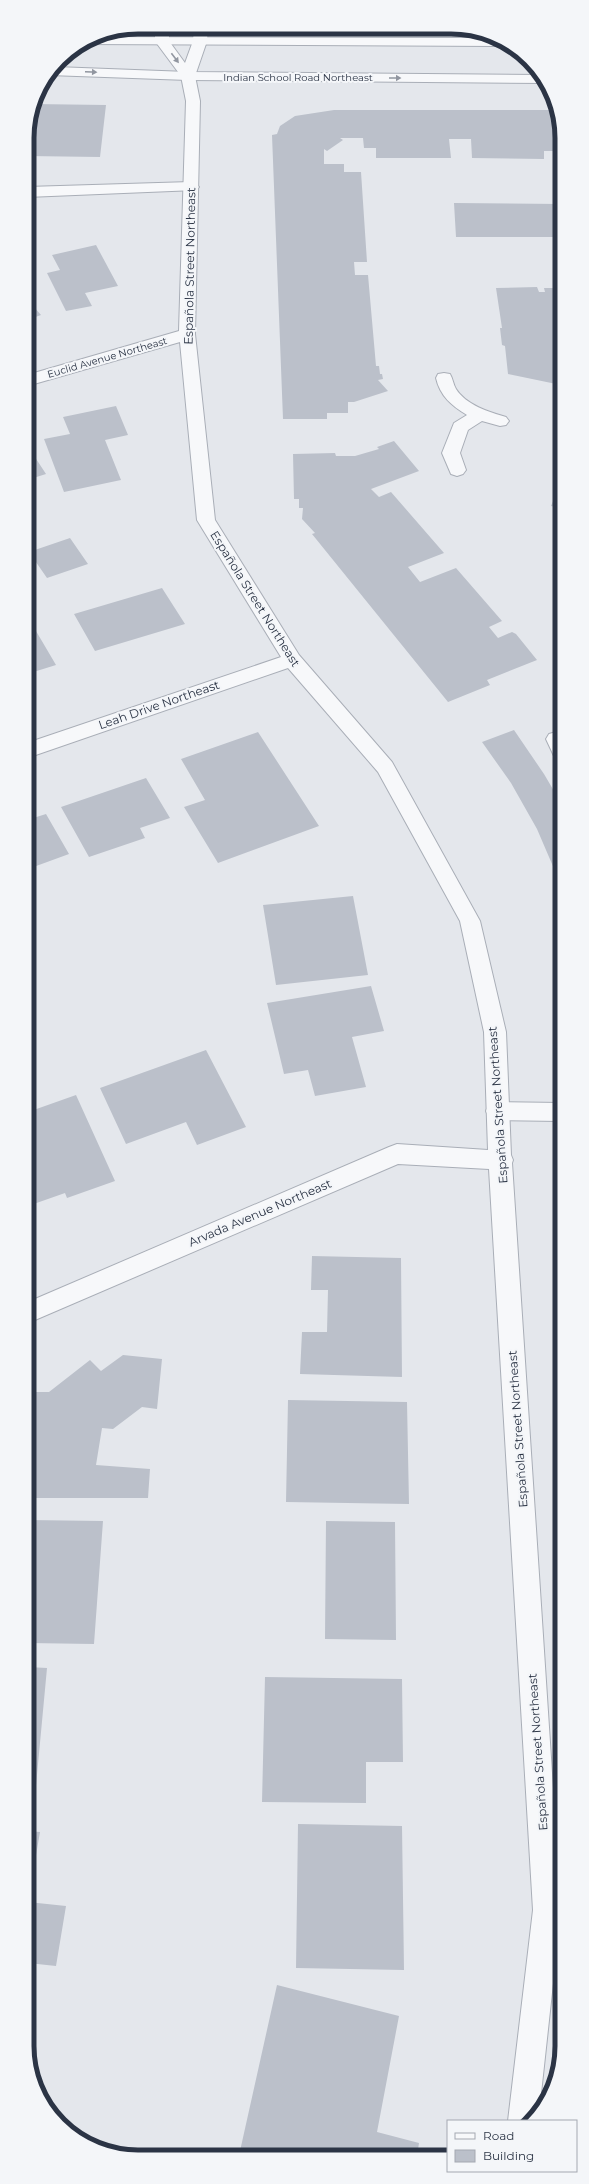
<svg xmlns="http://www.w3.org/2000/svg" width="589" height="2184" viewBox="0 0 589 2184" font-family="Montserrat,sans-serif">
  <rect width="100%" height="100%" fill="#e4e7ec"/>
  <path fill="#bbc0ca" d="M33,104L106,105L100,157L27,156V131Z
    M334,110H557L561,123V159L558,151H544V159L472,158L471,139H449L451,158H376V148H364L363,138H340L343,140L327,151L324,149V164H344V172H361L367,262H354L355,275H368L376,366H379L380,374H382L383,379L378,380L388,391L354,402H348V413H327V419H283L272,135L277,134L280,126L295,116Z
    M454,203L561,204V237H456Z
    M96,245L118,286L85,293L92,306L66,311L47,273L60,270L52,255Z
    M537,287L539,292H545L544,288H561V385L508,374L505,346L502,345L500,328H502L496,288Z
    M27,299L41,315L27,320Z
    M116,406L128,435L105,440L121,480L64,492L44,439L70,434L63,417Z
    M394,441L419,471L371,489L379,497L391,492L444,553L408,567L420,582L456,568L502,621L489,627L498,638L512,632L516,634L537,660L487,680L490,685L448,702L312,534L315,533L302,519L303,508H299V499H294L293,454L335,453L336,456H355L379,449L377,447Z
    M27,445L46,474L27,480Z
    M561,482V508L551,506Z
    M70,538L88,564L47,578L29,552Z
    M162,588L185,624L95,651L74,614Z
    M36,631L56,665L27,674V633Z
    M514,730L544,774L561,803V885L537,829L511,783L482,742Z
    M258,732L319,826L218,863L184,807L205,800L181,759Z
    M146,778L170,818L140,828L145,838L89,857L61,807Z
    M46,814L69,854L28,869L27,820Z
    M353,896L368,975L276,985L263,905Z
    M371,986L384,1031L352,1037L366,1087L315,1096L308,1070L284,1074L267,1003Z
    M206,1050L246,1127L197,1145L186,1122L126,1144L100,1088Z
    M76,1095L115,1181L67,1198L65,1193L28,1206V1112Z
    M312,1256L401,1258L402,1377L300,1374L302,1332H327L328,1290H311Z
    M123,1355L162,1359L157,1409L142,1407L113,1429L102,1428L96,1465L150,1469L148,1498H28V1392H49L90,1360L101,1371Z
    M288,1400L407,1402L409,1504L286,1502Z
    M28,1520L103,1521L94,1644L28,1643Z
    M326,1521L395,1522L396,1640L325,1639Z
    M28,1667L47,1668L35,1796H28Z
    M265,1677L402,1679L403,1762H366V1803L262,1802Z
    M298,1824L402,1826L404,1970L296,1968Z
    M28,1831L40,1832L29,1896H28Z
    M28,1902L66,1906L56,1966L28,1963Z
    M277,1985L399,2016L377,2132L419,2143L417,2156L258,2155L240,2151Z"/>
  <g fill="none" stroke-linecap="round" stroke-linejoin="round">
    <defs>
      <path id="service" d="M191,182L196,184L199,187L196,190L27,197V187Z
        M444,373L450,374C453,379 453,384 456,389C466,405 489,412 506,417L509,421L506,425L500,426L482,421L468,430L460,453L466,470L463,474L457,476L451,474L442,453L454,423L467,415C452,406 440,396 436,378L438,374Z
        M556,732L561,733V758L554,756L546,739L549,734Z
        M497,1102L561,1103V1121L497,1120L489,1118L486,1111L489,1104Z"/>
      <path id="minor" d="M155,27H169V41L185,63L193,41L194,27H208L207,41L195,76L200,101L195,334L215,520L299,655L392,762L480,921L506,1032L511,1155L513,1160L512,1163L561,1910L539,2112L532,2121H508L533,1910L489,1169L398,1164L28,1323V1302L389,1147L397,1144L488,1150L484,1032L460,921L378,772L288,668L27,758V743L281,657L197,520L180,342L27,386V375L179,331L186,101L181,76L155,41Z
        M118,31L117,35L93,41L89,40L96,35Z"/>
      <path id="tertiary" d="M94,37L489,38L501,45L496,46L83,44Z
        M55,67L188,72L540,75L546,83L188,80L49,75Z"/>
    </defs>
    <use href="#service" stroke="#a9aeb7" stroke-width="2"/>
    <use href="#minor" stroke="#a9aeb7" stroke-width="2"/>
    <use href="#tertiary" stroke="#a9aeb7" stroke-width="2"/>
    <use href="#service" fill="#f7f8fa" fill-rule="evenodd"/>
    <use href="#minor" fill="#f7f8fa" fill-rule="evenodd"/>
    <use href="#tertiary" fill="#f7f8fa" fill-rule="evenodd"/>
  </g>
  <defs><path id="oneway-solid" d="M-6-.8H1V-3.2L6.5 0L1 3.2V.8H-6Z"/></defs>
  <g fill="#9196a0">
    <use href="#oneway-solid" transform="translate(175 58) rotate(53)"/>
    <use href="#oneway-solid" transform="translate(91 72) rotate(2)"/>
    <use href="#oneway-solid" transform="translate(395 78)"/>
  </g>
  <g text-anchor="middle" stroke-width="4" stroke-linejoin="round" paint-order="stroke">
    <g font-size="10" fill="#2b3445" stroke="#f4f6f9">
      <text x="298" y="81">Indian School Road Northeast</text>
      <text transform="translate(107 357) rotate(-16)" y="4">Euclid Avenue Northeast</text>
    </g>
    <g font-size="12" fill="#2b3445" stroke="#f4f6f9">
      <text transform="translate(190 266) rotate(-89)" y="4">Española Street Northeast</text>
      <text transform="translate(255 599) rotate(58)" y="4">Española Street Northeast</text>
      <text transform="translate(159 705) rotate(-19)" y="4">Leah Drive Northeast</text>
      <text transform="translate(498 1105) rotate(-94)" y="4">Española Street Northeast</text>
      <text transform="translate(260 1213) rotate(-23)" y="4">Arvada Avenue Northeast</text>
      <text transform="translate(518 1429) rotate(-94)" y="4">Española Street Northeast</text>
      <text transform="translate(538 1752) rotate(-94)" y="4">Española Street Northeast</text>
    </g>
  </g>
  <path d="M0 0H589V2184H0ZM138 34H451A104 104 0 0 1 555 138V2046A104 104 0 0 1 451 2150H138A104 104 0 0 1 34 2046V138A104 104 0 0 1 138 34Z" fill="#f4f6f9" fill-rule="evenodd"/>
  <path fill="none" stroke="#2b3445" stroke-width="5" d="M138 34H451A104 104 0 0 1 555 138V2046A104 104 0 0 1 451 2150H138A104 104 0 0 1 34 2046V138A104 104 0 0 1 138 34Z"/>
  <rect x="447" y="2120" width="130" height="52" fill="#f4f6f9" stroke="#a4a8b1"/>
  <rect x="455" y="2133" width="20" height="6" fill="#f7f8fa" stroke="#a4a8b1"/>
  <text x="483" y="2140" font-size="12" fill="#2b3445">Road</text>
  <rect x="455" y="2150" width="20" height="12" fill="#bbc0ca" stroke="#a4a8b1"/>
  <text x="483" y="2160" font-size="12" fill="#2b3445">Building</text>
</svg>
